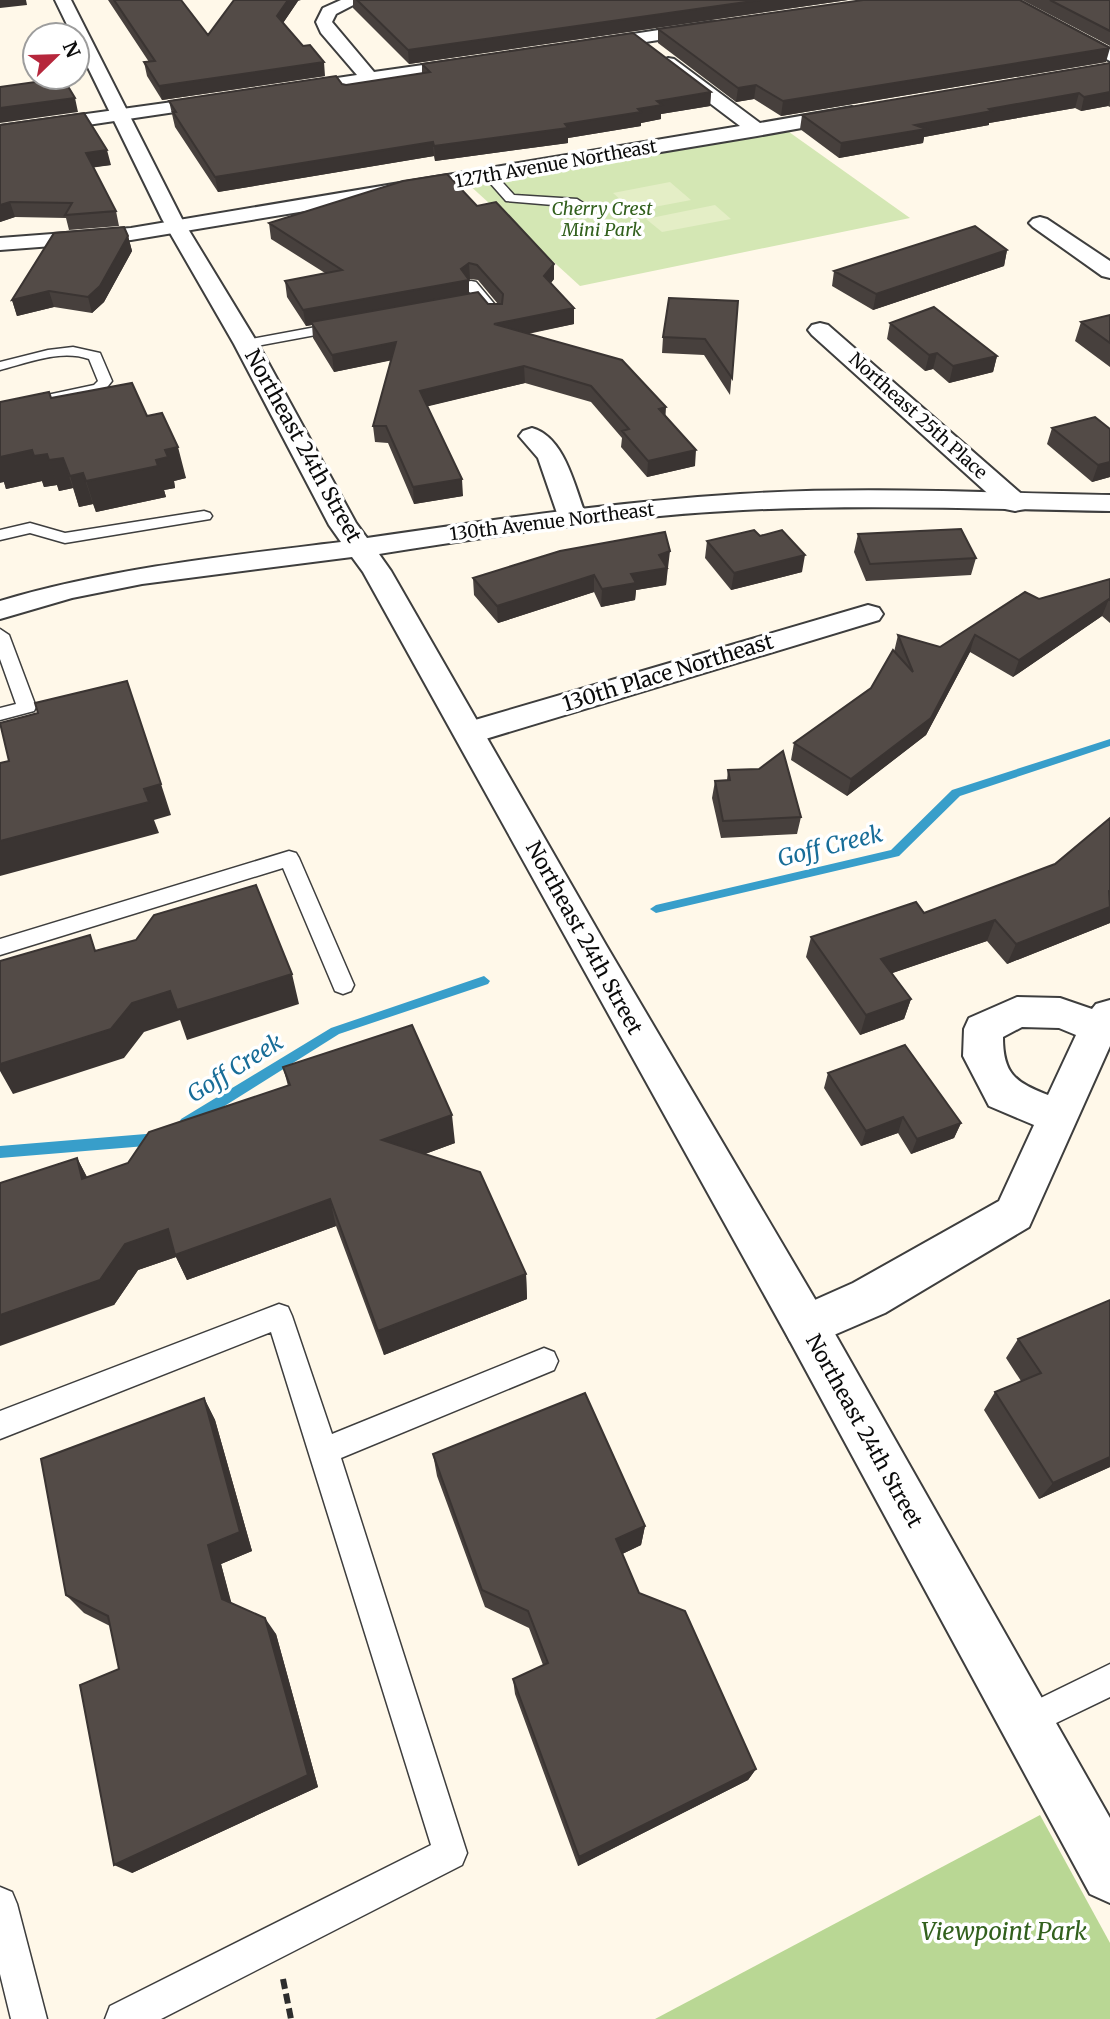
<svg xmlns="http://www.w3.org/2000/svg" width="1110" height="2019" viewBox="0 0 1110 2019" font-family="Merriweather,serif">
  <rect width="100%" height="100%" fill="#fff8e9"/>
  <path fill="#d4e7b4" d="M782,127L910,218L580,286L466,182Z"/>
  <path fill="#b9d794" d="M1040,1815L1110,1943V2019H655Z"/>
  <path fill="#e4eec6" d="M670,182L691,200L633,211L613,193Z
    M715,205L731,219L662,232L646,219Z"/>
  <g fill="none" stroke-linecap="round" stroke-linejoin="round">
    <path fill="#389eca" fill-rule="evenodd" d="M1110,739V746L960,796L899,856L656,913L650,909L656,905L891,850L952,790Z
      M484,976L490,981L488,984L339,1034L191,1127L186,1128L181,1127L179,1123L181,1119L331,1028Z
      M158,1133L163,1135L165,1139L163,1143L158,1145L0,1158V1146Z"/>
    <defs>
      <path id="service" d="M489,171L493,172L514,195L577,199L583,203L577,207L506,201L483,175Z
        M471,281L476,282L501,312V318H491L466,288V282Z
        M343,322L348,323V329L246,348L239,344L246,340Z
        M73,347L100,353L112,381L104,391L0,413V405L94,385L98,381L89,359C60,349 28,363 0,370V362L48,350Z
        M204,511L210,513L212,516L210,519L65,543L30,533L0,540V530L30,523L65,533Z
        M0,629L9,635L36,707L34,711L0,720V708L16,704L0,659Z
        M289,851L296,853L299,858L354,985L351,991L343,994L335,991L283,868L0,955V939Z
        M279,1304L288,1307L292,1316L332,1434L544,1348L554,1352L558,1361L554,1370L341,1458L467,1853L462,1865L161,2019H105L110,2006L431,1845L271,1332L0,1439V1411Z
        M1110,1664V1697L1025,1738L1014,1733L1009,1722L1014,1711Z
        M0,1887L12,1892L17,1904L47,2019H11L0,1974Z"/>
      <path id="minor" d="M341,0H363L336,14L332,22L374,72L472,58L481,63L472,68L290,95L284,94L281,90L284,86L357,75L321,33L316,22L323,8Z
        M997,0H1017L1110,49V61Z
        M711,22L717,23L719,27L717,31L587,51L578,46L587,41Z
        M668,58L674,59L760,123L852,107L861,113L852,119L757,136L131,240L0,250V238L131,228L740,126L662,67L659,63Z
        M223,95L232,100L229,104L0,138V126Z
        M1040,217L1047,219L1110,261V278L1102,276L1033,227L1029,223L1033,219Z
        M820,323L828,325L1025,497L1029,503L1025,509L1015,511L1005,509L812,335L808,330L812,325Z
        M532,428C565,437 575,488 586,516L582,522L572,524L562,522L558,516L538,458L519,436L523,431Z
        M868,605L879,608L883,614L879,620L469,744L458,741L453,733L458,725Z
        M1017,997L1060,998L1092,1009L1096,1004L1110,1000V1046L1029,1227L885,1313L806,1347L790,1341L783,1326L790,1311L853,1283L999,1201L1034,1125L989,1106L963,1056L964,1029L969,1018ZM1022,1027L1059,1028L1076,1035L1048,1095C1016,1082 1003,1075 1003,1037Z"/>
      <path id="tertiary" d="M55,0H71L182,219L258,344L356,523L367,538C491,520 615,502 740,494C863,486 987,493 1110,495V511C988,509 865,504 743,510C620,516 500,535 379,554L391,571L606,945L822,1311L1110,1818V1903L1090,1894L790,1341L363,572L352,557L142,584L72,598L0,619V601C112,568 226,556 341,542L329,525L234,344L162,219L77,45V35H72Z"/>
    </defs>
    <use href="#service" stroke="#3e3e3e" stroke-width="3"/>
    <use href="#minor" stroke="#3e3e3e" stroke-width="4"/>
    <use href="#tertiary" stroke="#3e3e3e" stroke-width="4"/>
    <path stroke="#2d2d2d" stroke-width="6" stroke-dasharray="10 5" stroke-linecap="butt" d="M283,1979L291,2019"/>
    <use href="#service" fill="#fff" fill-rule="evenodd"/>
    <use href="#minor" fill="#fff" fill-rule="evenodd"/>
    <use href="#tertiary" fill="#fff" fill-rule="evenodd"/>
  </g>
  <path fill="#47403d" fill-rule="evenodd" d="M108,0H181L208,35L298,1L283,23L325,76L162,100L147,76L144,62H149Z
    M353,0H848L409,64L353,8Z
    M1022,0H1110V46Z
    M658,29L1106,62L781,116L754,99L736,102L658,43Z
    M1110,63V107L1108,106L1081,111L1075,108L989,123V125L924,137L923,143L839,158L800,129L802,115Z
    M422,64L711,92L710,106L661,114V119L641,123V126L568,138V143L435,161L434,156L218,192L175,127L169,101L346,85L422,74Z
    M0,125L111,165L93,167L116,211L119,226L69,230L66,218L15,217L0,222Z
    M477,206L554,279L551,283L574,324L528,334L665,415L695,466L647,477L621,447L622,438L591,402L525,383L427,406L463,496L414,504L388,443L375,442L373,426L391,360L334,372L313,338L312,325L306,326L287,297L285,281L325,273L271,239L269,223ZM470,279L478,280L498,304H488L469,294L468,280Z
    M128,236L132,251L104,302L92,313L54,307L17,316L12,300Z
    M1007,250L1004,266L873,310L832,286L834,271Z
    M738,301L730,395L704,355L662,353L663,337Z
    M1110,315V367L1075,341L1081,322Z
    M890,323L997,356L993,372L949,383L933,369L925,371L887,339Z
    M51,398L147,416L186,478L174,481L175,488L164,490L166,497L96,512L93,504L79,507L73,488L59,491L57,485L44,487L42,481L6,489L4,482Z
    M1052,428L1110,429V477L1092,482L1047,444Z
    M858,534L976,558L971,575L866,581L854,552Z
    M760,536L802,572L731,590L705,558L707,541Z
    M669,568L667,569L666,585L636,590L635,600L601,607L594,592L498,623L474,595L473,578Z
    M1110,579V623L1102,616L1013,677L970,652L926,735L847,796L791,760L794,743L871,688L894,652L898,635L940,647L1039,599Z
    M759,769L801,817L797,834L721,838L712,798L715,781L727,780L728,770Z
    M1110,818V923L1007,964L987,941L892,973L911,999L904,1019L860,1035L806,957L811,937L924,913L1055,864Z
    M283,1067L455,1143L425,1154L526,1274L527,1299L384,1355L336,1226L187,1280L176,1257L138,1270L114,1305L77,1158L87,1177L128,1163L288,1086Z
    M828,1073L961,1123L954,1138L911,1154L898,1133L861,1146L824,1088Z
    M1018,1339L1110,1467L1039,1499L984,1410L995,1392L1021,1381L1006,1358Z
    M204,1398L215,1420L252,1551L221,1564L231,1603L276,1634L318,1787L132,1873L119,1669L110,1626L84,1613L66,1595Z
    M433,1454L645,1526L641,1545L622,1554L639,1593L756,1769L748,1780L578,1866L515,1694L513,1679L543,1665L529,1628L485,1607L437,1476Z"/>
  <path fill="#3a3432" d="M0,0H26L27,5L0,8Z
    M288,0H301L298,1L279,29L277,16Z
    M760,0H848L409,64L408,50Z
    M1110,48L1106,62L781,116L783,101Z
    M324,62L325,76L162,100L159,86Z
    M756,85L754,99L736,102L738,88Z
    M711,92L710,106L661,114V119L641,123V126L568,138V143L435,161L434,146L565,124L638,109L657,101Z
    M1110,92V100L1108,106L1081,111L1084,97Z
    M1079,93L1075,108L989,123V125L924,137L923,143L839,158L841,143L915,125L989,109Z
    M75,98L78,112L0,123V108Z
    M433,142L434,156L218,192L215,177Z
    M107,150L111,165L90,168L86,153Z
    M10,202L15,217L0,222V205Z
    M128,236L132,251L104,302L92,313L88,297Z
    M1007,250L1004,266L873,310L876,294Z
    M469,263L470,279L467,281L469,280V296L311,322L312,325L306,326L303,310L461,269Z
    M554,264V279L544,291V276Z
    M49,291L54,307L17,316L12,300Z
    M574,308V324L494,340V324Z
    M396,342L398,359L334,372L332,355Z
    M937,353L933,369L925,371L929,355Z
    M997,356L993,372L949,383L953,366Z
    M524,366L525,383L421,408L420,391Z
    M666,407L665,424L659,409Z
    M178,447L186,478L174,481L175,488L164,490L166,497L96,512L86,481L156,460L165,450Z
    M32,450L42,481L6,489L4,482L0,483V457Z
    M696,450L695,466L647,477L648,461Z
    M47,454L57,485L44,487L34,456Z
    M63,458L73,488L59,491L49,460Z
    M1110,462V477L1092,482L1098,465Z
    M83,473L93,504L79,507L70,476Z
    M462,479L463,496L414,504L413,487Z
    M670,551L666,585L636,590L635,600L601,607L602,589L631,574L659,555Z
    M805,555L802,572L731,590L734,573Z
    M594,575V592L498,623L497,606Z
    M1109,599L1102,616L1013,677L1019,660Z
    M975,635L970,652L926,735L847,796L851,779Z
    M161,784L171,815L154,820L159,833L0,876V841L144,789Z
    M1110,890V923L1007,964L1016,944Z
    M995,920L987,941L875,979L881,959Z
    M292,974L299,1004L187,1040L180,1020L144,1032L124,1058L13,1094L0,1071V1064L132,1003L170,991Z
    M911,999L904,1019L860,1035L866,1015Z
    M452,1115L455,1143L387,1168L382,1140Z
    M903,1117L898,1133L861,1146L866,1131Z
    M961,1123L954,1138L911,1154L917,1139Z
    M77,1158L91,1185L82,1179Z
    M330,1199L336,1226L187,1280L176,1257L138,1270L114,1305L0,1346V1315L125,1244L168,1229Z
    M526,1274L527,1299L384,1355L378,1331Z
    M204,1398L215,1420L252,1551L221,1564L235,1616L222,1599L208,1545Z
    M1110,1457V1467L1039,1499L1053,1483Z
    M645,1526L641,1545L614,1558L616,1539Z
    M265,1618L276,1634L318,1787L132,1873L114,1865Z
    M756,1769L748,1780L578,1866L579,1857Z"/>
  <path fill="#534b47" stroke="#3a3432" stroke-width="2" d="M114,0H181L208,35L234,0H288L277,16L303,46L310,45L324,62L159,86L144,62L155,61Z
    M357,0H760L408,50Z
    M863,0H1020L1110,48L783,101L756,85L738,88L658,29Z
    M1050,0H1110V31Z
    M633,33L711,92L657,101L662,105L638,109L641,112L565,124L568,128L434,146L433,142L215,177L173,112H176L169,101L336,76L342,84L346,85L430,72L422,64Z
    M1110,63V92L1084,97L1079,93L989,109L992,111L915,125L926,129L841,143L802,115Z
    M63,78L75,98L0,108V87Z
    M84,113L107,150L86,153L116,211L65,215L72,203L10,202L0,205V125Z
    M447,174L477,206L496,202L554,264L544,276L574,308L494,324L622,360L666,407L659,409L696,450L648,461L622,431L629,429L591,386L524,366L420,391L462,479L413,487L386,426H373L396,342L332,355L311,322L478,292L488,304H502L503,294L477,265L469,263L461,269L469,280L303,310L285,281L342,270L269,223L403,181Z
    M975,226L1007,250L876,294L834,271Z
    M124,227L128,236L100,286L88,297L49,291L12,300L54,233Z
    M669,298L738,301L732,378L705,339L663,337Z
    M934,307L997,356L953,366L937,353L929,355L890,323Z
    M1110,315V343L1081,322Z
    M132,383L147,416L162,413L178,447L165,450L168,457L156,460L158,466L86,481L83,473L70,476L63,458L49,460L47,454L34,456L32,450L0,457V402L49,392L51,398Z
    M1095,417L1110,429V462L1098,465L1052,428Z
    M961,529L976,558L870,564L858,534Z
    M754,530L760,536L782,530L805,555L734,573L707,541Z
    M665,532L670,551L659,555L667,568L631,574L636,583L602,589L594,575L497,606L473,578L560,551Z
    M1110,579V600L1109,599L1019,660L975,635L931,718L851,779L794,743L871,688L893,650L913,672L898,635L940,647L1025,592L1039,599Z
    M127,681L161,784L144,789L149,802L0,841V763L9,761L0,723L38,713L35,703Z
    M783,751L801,817L723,821L715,781L730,780L728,770L759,769Z
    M1110,818V890L1109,891L1110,907L1016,944L995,920L881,959L911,999L866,1015L811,937L916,902L924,913L1055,864Z
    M256,885L292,974L177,1010L170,991L132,1003L111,1029L0,1064V961L90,935L95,951L136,940L154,915Z
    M412,1025L452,1115L382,1140L480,1172L526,1274L378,1331L330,1199L175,1255L168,1229L125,1244L100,1280L0,1315V1183L77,1158L82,1179L128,1163L149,1132L290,1085L283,1067Z
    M905,1045L961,1123L917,1139L903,1117L866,1131L828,1073Z
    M1110,1300V1457L1053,1483L995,1392L1041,1373L1018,1339Z
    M585,1393L645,1526L616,1539L639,1593L685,1611L756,1769L579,1857L513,1679L548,1663L528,1611L482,1590L433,1454Z
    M204,1398L240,1532L208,1545L222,1599L265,1618L308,1775L114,1865L80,1685L119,1669L108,1616L66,1595L41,1459Z"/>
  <g text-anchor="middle" stroke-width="7" stroke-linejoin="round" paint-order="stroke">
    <g font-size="18" fill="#0b0b0b" stroke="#fff">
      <text transform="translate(556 164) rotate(-10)" y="6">127th Avenue Northeast</text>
      <text transform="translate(918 416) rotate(42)" y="6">Northeast 25th Place</text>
      <text transform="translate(552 522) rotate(-7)" y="6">130th Avenue Northeast</text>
    </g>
    <g font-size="18" font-style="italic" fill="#32601d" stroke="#fff">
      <text x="602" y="215">Cherry Crest<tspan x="602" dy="21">Mini Park</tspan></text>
    </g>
    <g font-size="21" fill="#0b0b0b" stroke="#fff">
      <text transform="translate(303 446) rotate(61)" y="7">Northeast 24th Street</text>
      <text transform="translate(668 673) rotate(-17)" y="7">130th Place Northeast</text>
      <text transform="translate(584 938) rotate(61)" y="7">Northeast 24th Street</text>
      <text transform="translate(864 1431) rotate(61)" y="7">Northeast 24th Street</text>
    </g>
    <g font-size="23" font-style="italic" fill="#186d98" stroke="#fff">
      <text transform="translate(830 846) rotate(-14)" y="8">Goff Creek</text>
      <text transform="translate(235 1068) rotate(-32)" y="8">Goff Creek</text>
    </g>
    <g font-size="24" font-style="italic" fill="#32601d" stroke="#fff">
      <text x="1004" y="1940">Viewpoint Park</text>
    </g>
  </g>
  <g transform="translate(56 56) rotate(67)"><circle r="33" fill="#ffffff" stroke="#9d9d9d" stroke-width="2"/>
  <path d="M0-5L12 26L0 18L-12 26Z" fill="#b6273c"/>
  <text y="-10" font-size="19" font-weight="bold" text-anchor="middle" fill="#0b0b0b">N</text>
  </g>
</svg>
